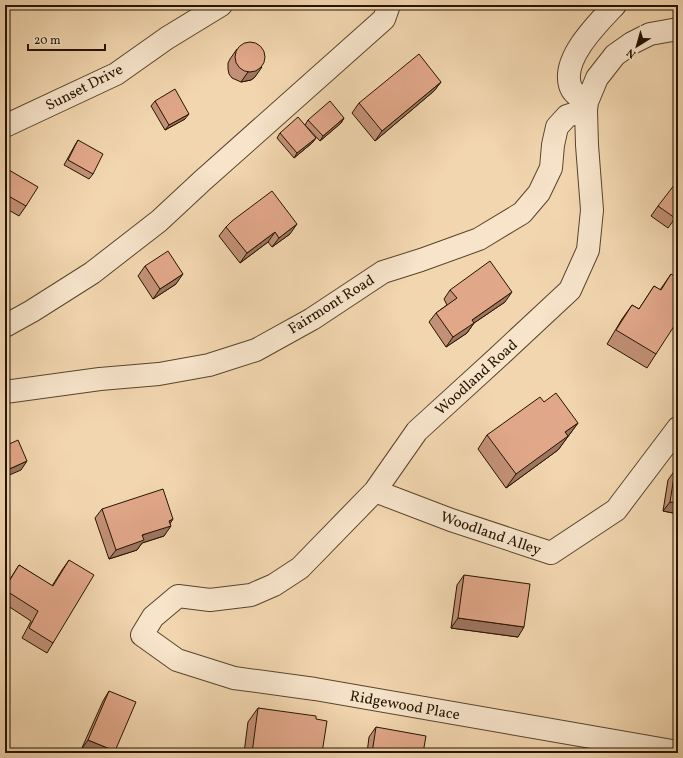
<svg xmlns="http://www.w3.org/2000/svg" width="683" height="758" viewBox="0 0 683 758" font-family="Vollkorn,serif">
  <rect width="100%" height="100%" fill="#f2d6af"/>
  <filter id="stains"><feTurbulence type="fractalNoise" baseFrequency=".005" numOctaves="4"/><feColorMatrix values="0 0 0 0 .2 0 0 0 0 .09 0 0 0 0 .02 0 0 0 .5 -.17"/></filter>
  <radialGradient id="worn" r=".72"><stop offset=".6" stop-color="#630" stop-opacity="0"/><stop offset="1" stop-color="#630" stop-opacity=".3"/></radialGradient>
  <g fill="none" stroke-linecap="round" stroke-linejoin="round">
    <defs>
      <path id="minor" d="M678,29L650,34L632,43L615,55L597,78L587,102L586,110L587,145L592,210L588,250L570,290L497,358L417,431L375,491L300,568L274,585L251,595L210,600L178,596L153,617L142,635L177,660L234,678L315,689L678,752
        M587,102C580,98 572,93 570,85C562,58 598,23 615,5
        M5,126L116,74L167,38L221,5
        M5,326L32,311L92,273L159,221L202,181L384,19L389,5
        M5,392L100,379L159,374L209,365L256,350L312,319L383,272L421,260L479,239L522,213L539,193L551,168L553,145L557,127L567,116L586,110
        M375,491L451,520L551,553L616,510L678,428"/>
    </defs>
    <use href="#minor" stroke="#58442c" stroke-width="24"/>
    <use href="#minor" stroke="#f7e4cb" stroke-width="22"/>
  </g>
  <path fill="#c29076" stroke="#251401" d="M237,49L255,77L251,80L241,82L232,78L229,74L228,69V63L230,59Z
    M441,82L434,91L375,141L352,113L359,103Z
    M155,101L185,119L165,130L151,106Z
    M344,118L341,123L320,141L305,125L308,120Z
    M280,133L316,138L312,143L294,158L277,138Z
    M78,140L93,174L89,179L64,165L75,145Z
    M9,170L26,206L19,216L5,208V176Z
    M658,206L678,214L668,228L651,216Z
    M226,227L290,234L272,247L268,242L240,263L219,236Z
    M145,266L176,284L153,299L138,276Z
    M671,274L656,354L647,368L607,344L622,319L632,305L639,309L654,286L660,290Z
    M450,290L505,302L474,323L467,333L446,347L429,322L436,313L447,305L444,299Z
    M544,402L578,423L558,450L506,488L478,449L487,435Z
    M675,470L678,471V514L663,511L668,480Z
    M102,509L170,524L164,536L142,543L137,550L109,559L95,518Z
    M69,560L53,643L47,653L22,638L31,621L5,604V587L19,565L52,586L62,570Z
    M464,575L518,637L451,628L457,585Z
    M109,691L115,751L114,753H89L81,750L103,701Z
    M258,708L316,719L322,753H244L248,722Z
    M376,727L423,753H367L369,737Z"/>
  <path fill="#9e7560" stroke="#251401" d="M262,67L255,77L251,80L241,82L248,72Z
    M441,82L434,91L375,141L382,131Z
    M189,114L185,119L165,130L169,125Z
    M344,118L341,123L320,141L323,136Z
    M316,138L312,143L294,158L297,153Z
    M297,224L290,234L272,247L279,238Z
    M275,232L268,242L240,263L247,253Z
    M183,274L176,284L153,299L160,289Z
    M512,292L505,302L474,323L467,333L446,347L453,337L472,320Z
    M578,423L558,450L506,488L516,474L565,432Z
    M27,461L21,470L5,477V471Z
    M670,502L678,503V514L663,511Z
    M173,519L168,527L171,526L164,536L142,543L137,550L109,559L116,550L169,521Z
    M458,618L524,627L518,637L451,628Z
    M88,740L115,751L114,753H89L81,750Z"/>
  <path fill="#e1a789" stroke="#251401" d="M235 57a15 15 0 1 1 30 0a15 15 0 1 1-30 0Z
    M419,54L441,82L382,131L359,103Z
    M175,89L189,114L169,125L155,101Z
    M330,101L344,118L323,136L308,120Z
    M298,117L316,138L297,153L280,133Z
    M78,140L103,154L93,174L68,160Z
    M9,170L38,187L26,206L5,194V177Z
    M678,180V214L675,218L658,206Z
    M272,191L297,224L279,238L275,232L247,253L226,227L232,221Z
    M168,251L183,274L160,289L145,266Z
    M490,261L512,292L472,320L474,323L453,337L436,313L457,298L450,290Z
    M671,274L678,278V320L656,354L616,330L632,305L639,309L654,286L661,290Z
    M556,393L578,423L565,432L568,436L516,474L487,435L540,397L544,402Z
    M18,440L27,461L5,471V446Z
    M675,470L678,471V503L670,502Z
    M163,489L173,519L169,521L171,526L142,535L144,540L116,550L102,509Z
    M69,560L94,575L53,643L29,628L38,611L5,590V588L19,565L53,586Z
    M464,575L530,584L524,627L458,618Z
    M109,691L136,702L115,751L88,740Z
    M258,708L316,716V719L327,721L322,753H252Z
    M376,727L426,736L423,753H372Z
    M492,750L511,753H491Z"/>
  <g text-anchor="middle" stroke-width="3" stroke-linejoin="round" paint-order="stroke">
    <g font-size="15" fill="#251401" stroke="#f7e4cb">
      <text transform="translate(84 87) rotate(-27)" y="5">Sunset Drive</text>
      <text transform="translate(331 304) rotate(-32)" y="5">Fairmont Road</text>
      <text transform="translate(476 377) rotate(-42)" y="5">Woodland Road</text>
      <text transform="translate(491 533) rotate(19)" y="5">Woodland Alley</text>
      <text transform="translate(405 705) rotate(10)" y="5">Ridgewood Place</text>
    </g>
  </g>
  <rect width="683" height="758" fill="none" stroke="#f2d6af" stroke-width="20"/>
  <rect x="6" y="6" width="671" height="746" fill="none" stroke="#251401" stroke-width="2"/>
  <rect x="10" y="10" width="663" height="738" fill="none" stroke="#251401"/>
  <g transform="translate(637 46) rotate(217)" stroke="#f7e4cb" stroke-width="3" paint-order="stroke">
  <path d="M0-3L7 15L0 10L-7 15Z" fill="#251401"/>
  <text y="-6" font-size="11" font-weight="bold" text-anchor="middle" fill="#251401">N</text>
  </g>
  <path d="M28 44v6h77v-6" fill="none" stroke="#251401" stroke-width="2"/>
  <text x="34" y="44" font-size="12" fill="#251401" stroke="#f7e4cb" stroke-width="3" paint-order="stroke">20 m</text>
  <rect width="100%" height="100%" filter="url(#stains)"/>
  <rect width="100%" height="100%" fill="url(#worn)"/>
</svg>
